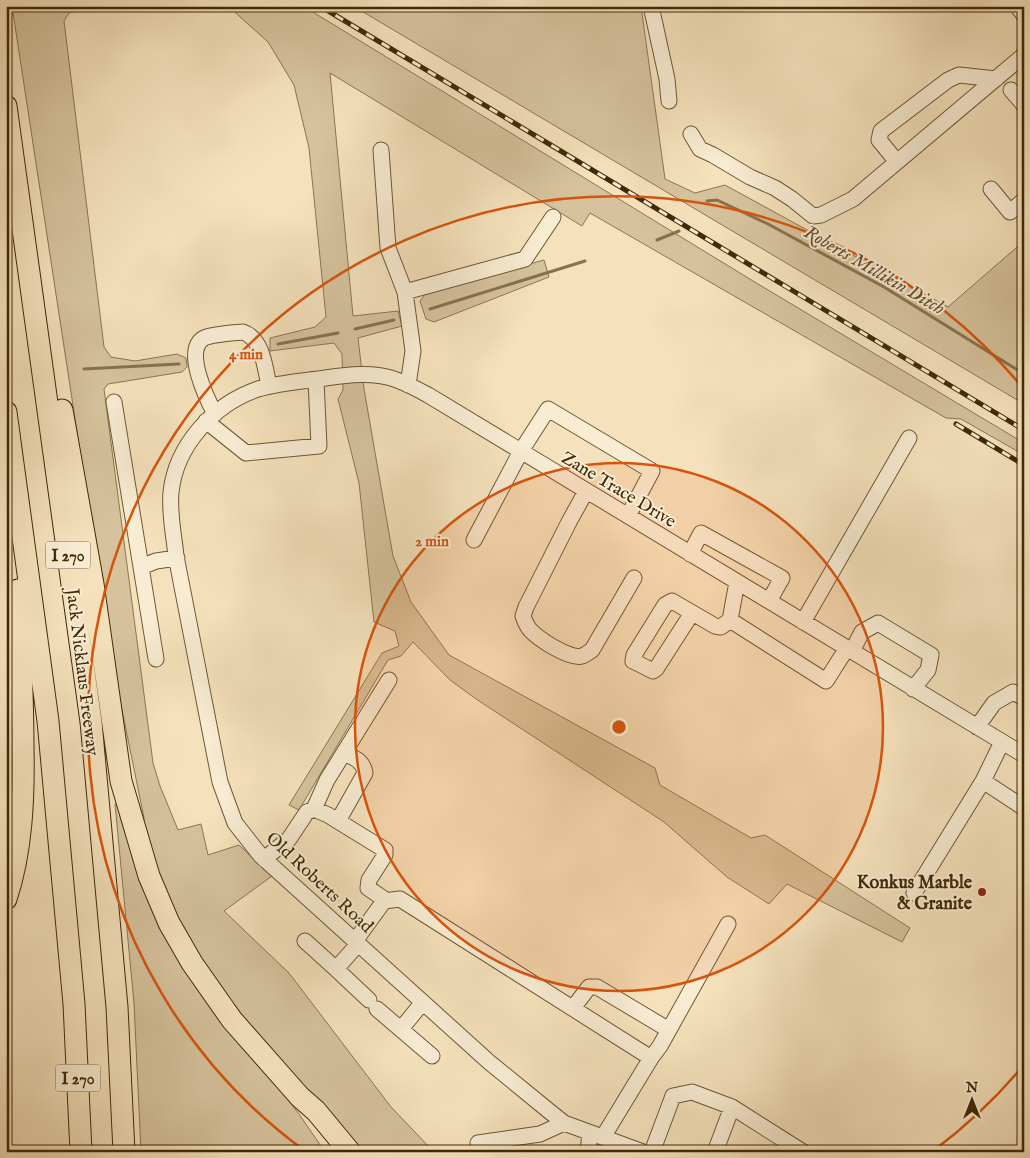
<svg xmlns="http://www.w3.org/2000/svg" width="1030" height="1158" viewBox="0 0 1030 1158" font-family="'IM FELL English',serif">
  <rect width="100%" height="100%" fill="#f5e2bc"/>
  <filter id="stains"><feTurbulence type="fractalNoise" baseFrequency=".004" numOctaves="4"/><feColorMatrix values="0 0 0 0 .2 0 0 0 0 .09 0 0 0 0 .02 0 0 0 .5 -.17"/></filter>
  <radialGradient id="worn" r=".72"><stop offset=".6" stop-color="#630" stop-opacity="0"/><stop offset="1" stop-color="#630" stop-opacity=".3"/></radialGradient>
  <path fill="#d6c39d" stroke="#8a7652" d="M12,6H98L69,13L64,21L104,347L111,357L135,361L177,354L186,358L187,367L182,372L108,384L104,389L153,763L160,786L178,830L201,824L208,855L239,845L272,876L224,911L289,973L391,1107L434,1152H361L354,1145L247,1021L201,962L177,919L143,834L144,818L112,661Z
    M228,6H303L758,284L1024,443V455L961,419L946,418L590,213L582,226L330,73L353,316L398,311L402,326L358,338L364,389L393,556L411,602L449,655L655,768L660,785L751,838L765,835L910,928L902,942L787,884L769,904L727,877L664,822L476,699L450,680L413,642L401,656L388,660L299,810L289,805L382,653L399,646L395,631L374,622L359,483L338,399L343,390L342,354L334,343L270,351V338L315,327L326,317L309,148L294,85L268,42Z
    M353,6H641L665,179L695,193L725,185L948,307L1024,241V404Z
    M544,260L549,277L434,322L426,319L420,301L427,292Z
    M120,803L136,863L245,1045L299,1114L325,1152H141L134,1003L115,804Z"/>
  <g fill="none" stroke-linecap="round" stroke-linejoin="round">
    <path stroke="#87724e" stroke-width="3" d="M707,201L717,200L768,224L884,287L1024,374
      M657,240L679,231
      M430,309L585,261
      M355,329L394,320
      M278,344L338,333
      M84,369L179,364"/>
    <defs>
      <path id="minor" d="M651,6L667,79L669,101
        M1017,6L1024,15
        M1011,90L1024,105
        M691,134L700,149L713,155L750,177L775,188L792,199L813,216L821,215L853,199L1024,55
        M381,150L388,248L405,292
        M897,162L879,140L881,131L948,80L959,75L996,79
        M991,189L1010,212L1024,200
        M408,385L413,351L405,292L525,259L553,217
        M114,402L141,567
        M215,414C207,399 183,350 204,338C213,334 233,333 243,332C263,339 265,368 269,386
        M206,421L246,453L319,446L316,380
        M586,491L569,522L526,607L523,616C524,619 526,624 528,627C534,637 570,660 582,656C585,655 589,652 592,650L634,578
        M474,540L521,451L548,409L652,471L628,516
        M690,554L701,533L782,578L769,601
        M737,582L730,620L826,681L847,648
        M692,613L656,669L653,671L633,661L634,655L665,605L672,601L715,626L721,627L730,620
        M803,622L909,438
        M852,651L862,632L878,623L931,655L928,670L913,689
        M156,659L141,567L156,561L177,558
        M977,727L994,703L1013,692L1024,698
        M1002,742L983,781L1024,808
        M314,809L327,780L389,680
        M338,821L365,773C363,760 354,758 344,753
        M264,859L289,839L307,812L314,809L328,815L385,850V855L369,880L368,888L387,901
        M914,893L983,781
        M305,941L336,969L358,944
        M355,941L384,901L400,899L651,1058L603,1137
        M336,969L369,1000
        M573,1008L589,987H597L669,1030
        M377,1009L432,1056
        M401,1029L423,1002
        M651,1058L660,1046L728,924
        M478,1143L540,1134L564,1123
        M588,1152L590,1133
        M643,1152L564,1123L549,1111L489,1062L261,856L235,823L220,782L176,556C174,536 169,513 171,492C176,445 214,404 258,389C275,384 293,382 310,380C337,377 367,370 394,379C406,383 417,389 428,395L1024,755
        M652,1152L673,1096L692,1092L732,1107
        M715,1152L732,1107L803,1152"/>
      <path id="highway" d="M6,106L91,722L117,1007L124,1152
        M62,410L93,584L121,781L149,876L169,923L192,963L232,1020L300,1097L316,1111L350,1152
        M6,412L48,721L74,1004L81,1152
        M6,899C22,851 24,797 23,747C23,695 20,642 18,590"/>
    </defs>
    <use href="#minor" stroke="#6c5734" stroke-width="17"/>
    <use href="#highway" stroke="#3f2907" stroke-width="23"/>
    <use href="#minor" stroke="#f8ecd3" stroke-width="15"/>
    <use href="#highway" stroke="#f5e2bc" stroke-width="21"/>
    <defs>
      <path id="rail" d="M320,6L1024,430
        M956,424L1024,465"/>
    </defs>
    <use href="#rail" stroke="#3f2907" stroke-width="5"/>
    <use href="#rail" stroke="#f8ecd3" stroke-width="3" stroke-dasharray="9" stroke-linecap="butt"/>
  </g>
  <circle cx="619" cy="727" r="264" fill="#d7540c" fill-opacity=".12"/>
  <g fill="none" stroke="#d7540c" stroke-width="2.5">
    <circle cx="619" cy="727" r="264"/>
    <path d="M1023 1066A528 528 0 0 1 933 1151M305 1151A528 528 0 1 1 1023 388"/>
  </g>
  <circle fill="#8f2418" stroke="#f8ecd3" stroke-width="2" cx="982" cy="892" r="5"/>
  <g text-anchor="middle" stroke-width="4" stroke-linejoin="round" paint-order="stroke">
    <g fill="#f8ecd3" stroke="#766444" stroke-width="1">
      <rect x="45.5" y="541.5" width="45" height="27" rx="4"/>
      <rect x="55.5" y="1064.5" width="45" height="27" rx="4"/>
    </g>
    <g font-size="16" font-weight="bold" fill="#3f2907">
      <text x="68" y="561">I 270</text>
      <text x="78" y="1084">I 270</text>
    </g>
    <g font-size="18" fill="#3f2907" stroke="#f8ecd3">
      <text transform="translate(619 489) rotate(31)" y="6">Zane Trace Drive</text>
      <text transform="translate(83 672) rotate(83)" y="6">Jack Nicklaus Freeway</text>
      <text transform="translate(320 882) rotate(43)" y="6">Old Roberts Road</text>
    </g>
    <g font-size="18" font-weight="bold" fill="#3f2907" stroke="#f8ecd3" text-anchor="end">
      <text x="972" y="888">Konkus Marble<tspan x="972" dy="21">&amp; Granite</tspan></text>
    </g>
    <g font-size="19" font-style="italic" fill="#634e2b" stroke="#f8ecd3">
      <text transform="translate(875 269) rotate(30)" y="7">Roberts Millikin Ditch</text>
    </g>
  </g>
  <circle cx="619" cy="727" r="8" fill="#d7540c" stroke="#f8ecd3" stroke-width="2.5"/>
  <g font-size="15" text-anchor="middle" font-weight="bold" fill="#d7540c" stroke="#f8ecd3" stroke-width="4" stroke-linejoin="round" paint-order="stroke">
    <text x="246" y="359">4 min</text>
    <text x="432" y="546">2 min</text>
  </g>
  <rect width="1030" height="1158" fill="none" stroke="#f5e2bc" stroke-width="25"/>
  <rect x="8" y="8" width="1015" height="1143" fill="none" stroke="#3f2907" stroke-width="2.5"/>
  <rect x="12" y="12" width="1005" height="1133" fill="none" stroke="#3f2907"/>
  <g transform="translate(972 1100)" stroke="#f8ecd3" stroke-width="4" paint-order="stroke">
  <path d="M0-4L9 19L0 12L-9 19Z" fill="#3f2907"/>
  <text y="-8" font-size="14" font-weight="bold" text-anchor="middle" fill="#3f2907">N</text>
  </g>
  <rect width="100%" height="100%" filter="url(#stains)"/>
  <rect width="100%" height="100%" fill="url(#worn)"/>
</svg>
